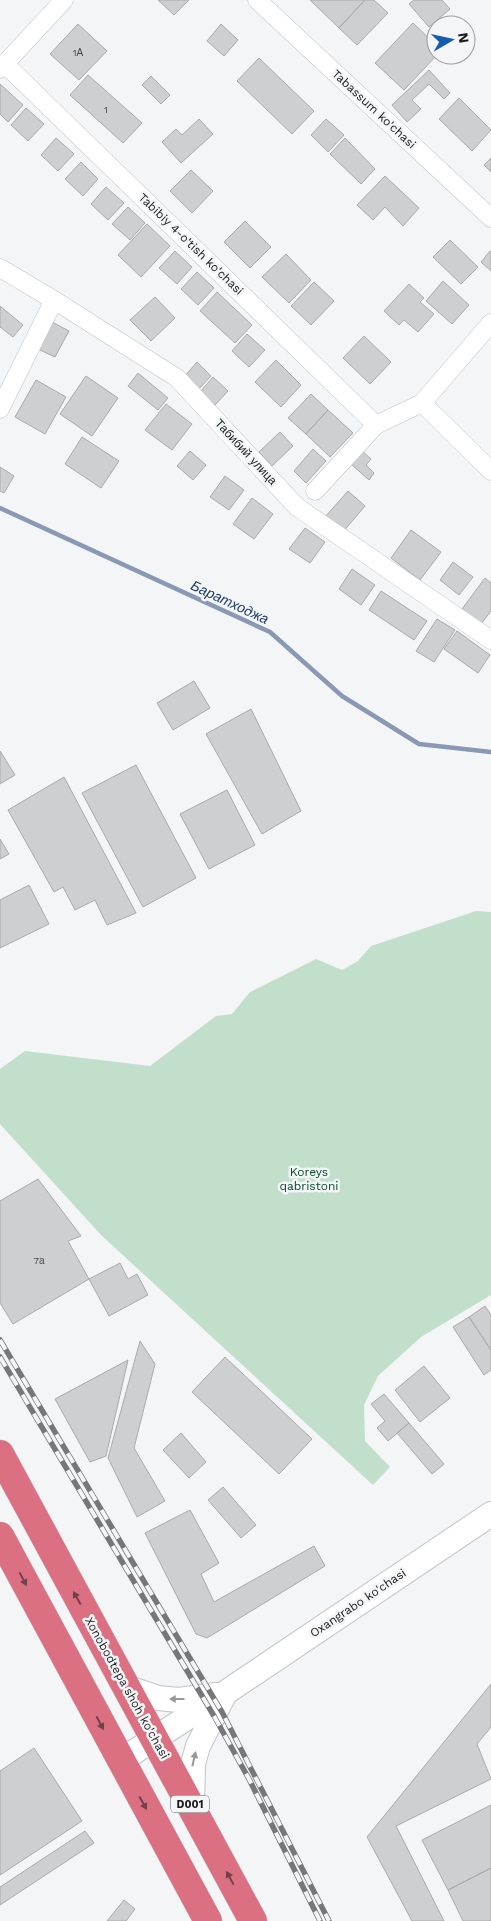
<svg xmlns="http://www.w3.org/2000/svg" width="491" height="1921" viewBox="0 0 491 1921" font-family="'Work Sans',sans-serif">
  <rect width="100%" height="100%" fill="#f4f5f7"/>
  <path fill="#c2dfcc" d="M476,911L491,912V1295L421,1337L378,1376L364,1405L365,1441L390,1467L373,1485L101,1235L0,1124V1069L25,1051L150,1066L216,1016L232,1014L250,992L316,959L342,970L358,961L371,946Z"/>
  <g fill="none" stroke-linecap="round" stroke-linejoin="round">
    <path stroke="#8999b3" stroke-width="4.5" d="M0,508L270,632L342,696L419,744L491,752"/>
  </g>
  <path fill="#cecfd0" stroke="#aaaaac" d="M158,0H189L174,15Z
    M310,0H365L339,28Z
    M365,0H374L388,13L357,45L339,28Z
    M414,0H442L450,9L429,27L409,4Z
    M413,23L436,45V55H437L404,90L375,63Z
    M78,24L107,51L79,80L50,54Z
    M221,24L238,40L224,56L207,41Z
    M259,58L314,111L292,134L237,81Z
    M429,70L450,93L444,99L429,84L412,100L421,109L407,122L392,105Z
    M88,75L142,123L123,143L70,95Z
    M151,76L170,95L161,104L142,85Z
    M0,84L23,105L8,122L0,114Z
    M459,98L491,130L472,151L439,119Z
    M26,108L44,124L28,141L11,125Z
    M199,119L213,134L181,163L162,142L176,129L182,135Z
    M326,119L344,135L328,152L311,135Z
    M56,138L74,154L58,171L41,155Z
    M345,138L375,169L361,184L330,154Z
    M491,158V172L484,165Z
    M81,162L98,179L83,196L65,179Z
    M191,170L213,191L192,213L170,191Z
    M385,176L419,208L403,226L385,207L373,220L357,205Z
    M106,187L124,203L108,220L91,204Z
    M128,207L145,223L130,240L112,224Z
    M245,221L271,247L250,268L224,242Z
    M147,224L170,246L141,277L118,255Z
    M450,240L478,267L461,284L433,257Z
    M175,251L192,267L177,284L159,268Z
    M490,251L491,252V271L481,262Z
    M286,254L311,280L289,303L262,277Z
    M197,272L214,288L198,305L181,289Z
    M443,281L469,305L452,324L426,301Z
    M314,282L334,301L311,325L291,306Z
    M409,284L424,298L420,302L434,314L418,332L404,320L399,325L384,311Z
    M217,292L252,325L235,343L200,311Z
    M155,297L175,318L151,341L130,320Z
    M0,306L23,325L13,337L0,327Z
    M52,322L69,331L55,357L38,349Z
    M247,334L265,350L249,367L232,351Z
    M364,336L391,362L370,384L343,358Z
    M276,360L301,385L281,407L255,382Z
    M197,362L211,376L198,390L184,377Z
    M138,373L168,398L158,410L128,386Z
    M86,376L118,398L92,436L60,414Z
    M213,377L228,391L215,405L200,392Z
    M36,380L66,397L45,434L15,417Z
    M311,394L328,410L306,434L288,418Z
    M166,404L192,424L172,450L145,430Z
    M328,410L353,433L330,457L306,434Z
    M280,432L293,446L272,466L259,452Z
    M82,437L119,461L101,488L65,464Z
    M313,449L326,461L306,483L294,471Z
    M361,450L371,459L366,465L374,473L369,480L350,463Z
    M190,451L206,465L193,480L177,466Z
    M0,467L14,476L4,493L0,491Z
    M225,476L244,490L229,510L210,497Z
    M348,491L365,506L342,533L325,517Z
    M252,498L273,514L254,539L233,524Z
    M305,528L325,542L310,563L289,549Z
    M411,530L441,552L420,580L391,558Z
    M453,562L473,577L459,595L440,580Z
    M352,569L375,585L361,605L339,589Z
    M485,578L491,583V611L481,624L462,609Z
    M381,591L427,621L414,640L369,610Z
    M437,619L455,630L434,662L416,651Z
    M457,631L490,655L478,673L444,649Z
    M194,681L210,708L173,730L157,703Z
    M251,709L301,811L262,834L206,734Z
    M0,751L15,775L0,784Z
    M136,765L196,878L143,907L82,793Z
    M64,777L136,913L107,925L95,900L75,910L63,887L54,892L8,810Z
    M227,790L255,845L209,869L180,814Z
    M0,839L9,854L0,859Z
    M29,885L49,924L0,948V900Z
    M38,1179L81,1236L68,1241L89,1279L13,1324L0,1303V1201Z
    M120,1263L128,1279L137,1274L148,1295L109,1316L89,1279Z
    M485,1306L491,1315V1350L469,1317Z
    M469,1317L491,1350V1370L484,1375L453,1327Z
    M140,1341L155,1364L134,1448L165,1501L137,1517L108,1458Z
    M225,1357L312,1439L279,1474L192,1392Z
    M128,1360L106,1456L90,1462L55,1399Z
    M424,1366L450,1398L420,1422L395,1390Z
    M384,1394L409,1423L388,1441L377,1428L385,1421L371,1404Z
    M409,1423L444,1464L432,1474L397,1433Z
    M181,1433L206,1462L189,1478L163,1450Z
    M223,1487L256,1525L241,1538L208,1500Z
    M190,1510L219,1563L201,1574L214,1602L314,1546L325,1566L207,1638L196,1634L145,1533Z
    M491,1684V1727L477,1744L491,1779L396,1826L444,1921H412L367,1837Z
    M34,1748L82,1821L0,1875V1771Z
    M491,1805V1868L448,1890L422,1840Z
    M85,1831L94,1843L0,1905V1887Z
    M491,1868V1921H463L448,1890Z
    M124,1900L135,1909L126,1921H107Z"/>
  <g fill="none" stroke-linecap="round" stroke-linejoin="round">
    <defs>
      <path id="street" d="M257,0L491,218
        M5,64L376,425
        M0,69L64,0
        M0,268L54,300L177,378L297,507L491,640
        M422,403L491,471
        M0,409L54,300
        M315,491L376,425L422,403L491,323"/>
      <path id="secondary" d="M126,1687L158,1698L179,1700L216,1695
        M120,1761L225,1693L491,1514
        M192,1808L193,1764L198,1746L224,1695"/>
      <path id="highway" d="M0,1454L253,1921
        M0,1536L208,1921"/>
    </defs>
    <use href="#street" stroke="#c4c4c6" stroke-width="19"/>
    <use href="#secondary" stroke="#c4c4c6" stroke-width="26"/>
    <use href="#highway" stroke="#d1d1d1" stroke-width="29"/>
    <use href="#street" stroke="#fff" stroke-width="18"/>
    <use href="#secondary" stroke="#fff" stroke-width="24"/>
    <use href="#highway" stroke="#da7082" stroke-width="28"/>
    <defs>
      <path id="rail" d="M0,1340L222,1712L329,1921
        M0,1357L214,1716L249,1779L320,1921"/>
    </defs>
    <use href="#rail" stroke="#777779" stroke-width="5.5"/>
    <use href="#rail" stroke="#f4f5f7" stroke-width="4" stroke-dasharray="11" stroke-linecap="butt"/>
  </g>
  <defs><path id="oneway-solid" d="M-6-.8H1V-3.2L6.5 0L1 3.2V.8H-6Z" transform="scale(1.25)"/></defs>
  <g fill="#704149">
    <use href="#oneway-solid" transform="translate(23 1579) rotate(62)"/>
    <use href="#oneway-solid" transform="translate(77 1598) rotate(-119)"/>
    <use href="#oneway-solid" transform="translate(100 1723) rotate(62)"/>
    <use href="#oneway-solid" transform="translate(143 1803) rotate(61)"/>
    <use href="#oneway-solid" transform="translate(230 1878) rotate(-118)"/>
  </g>
  <g fill="#989898">
    <use href="#oneway-solid" transform="translate(177 1699) rotate(180)"/>
    <use href="#oneway-solid" transform="translate(194 1759) rotate(-77)"/>
  </g>
  <g text-anchor="middle" stroke-width="5" stroke-linejoin="round" paint-order="stroke">
    <g font-size="10" fill="#474748">
      <text x="78" y="56">1А</text>
      <text x="106" y="113">1</text>
      <text x="39" y="1264">7а</text>
    </g>
    <rect fill="#f4f5f7" stroke="#5b5c5d" stroke-width="1" x="171" y="1795.5" width="38" height="17" rx="4"/>
    <g font-size="11" font-weight="bold" fill="#1a1a1b">
      <text x="190" y="1808">D001</text>
    </g>
    <g font-size="12" fill="#1a1a1b" stroke="#f4f5f7">
      <text transform="translate(374 109) rotate(43)" y="4">Tabassum ko'chasi</text>
      <text transform="translate(191 244) rotate(44)" y="4">Tabibiy 4-o'tish ko'chasi</text>
      <text transform="translate(246 452) rotate(47)" y="4">Табибий улица</text>
      <text transform="translate(358 1603) rotate(-34)" y="4">Oxangrabo ko'chasi</text>
      <text transform="translate(127 1688) rotate(61)" y="4">Xonobodtepa shoh ko'chasi</text>
    </g>
    <g font-size="12" fill="#004b2b" stroke="#f4f5f7">
      <text x="309" y="1176">Koreys<tspan x="309" dy="14">qabristoni</tspan></text>
    </g>
    <g font-size="14" font-style="italic" fill="#1d3a67" stroke="#f4f5f7">
      <text transform="translate(230 602) rotate(25)" y="5">Баратходжа</text>
    </g>
  </g>
  <g transform="translate(451 40) rotate(81)"><circle r="24" fill="#f4f5f7" stroke="#9d9d9f"/>
  <path d="M0-4L9 19L0 12L-9 19Z" fill="#165cac"/>
  <text y="-8" font-size="14" font-weight="bold" text-anchor="middle" fill="#1a1a1b">N</text>
  </g>
</svg>
